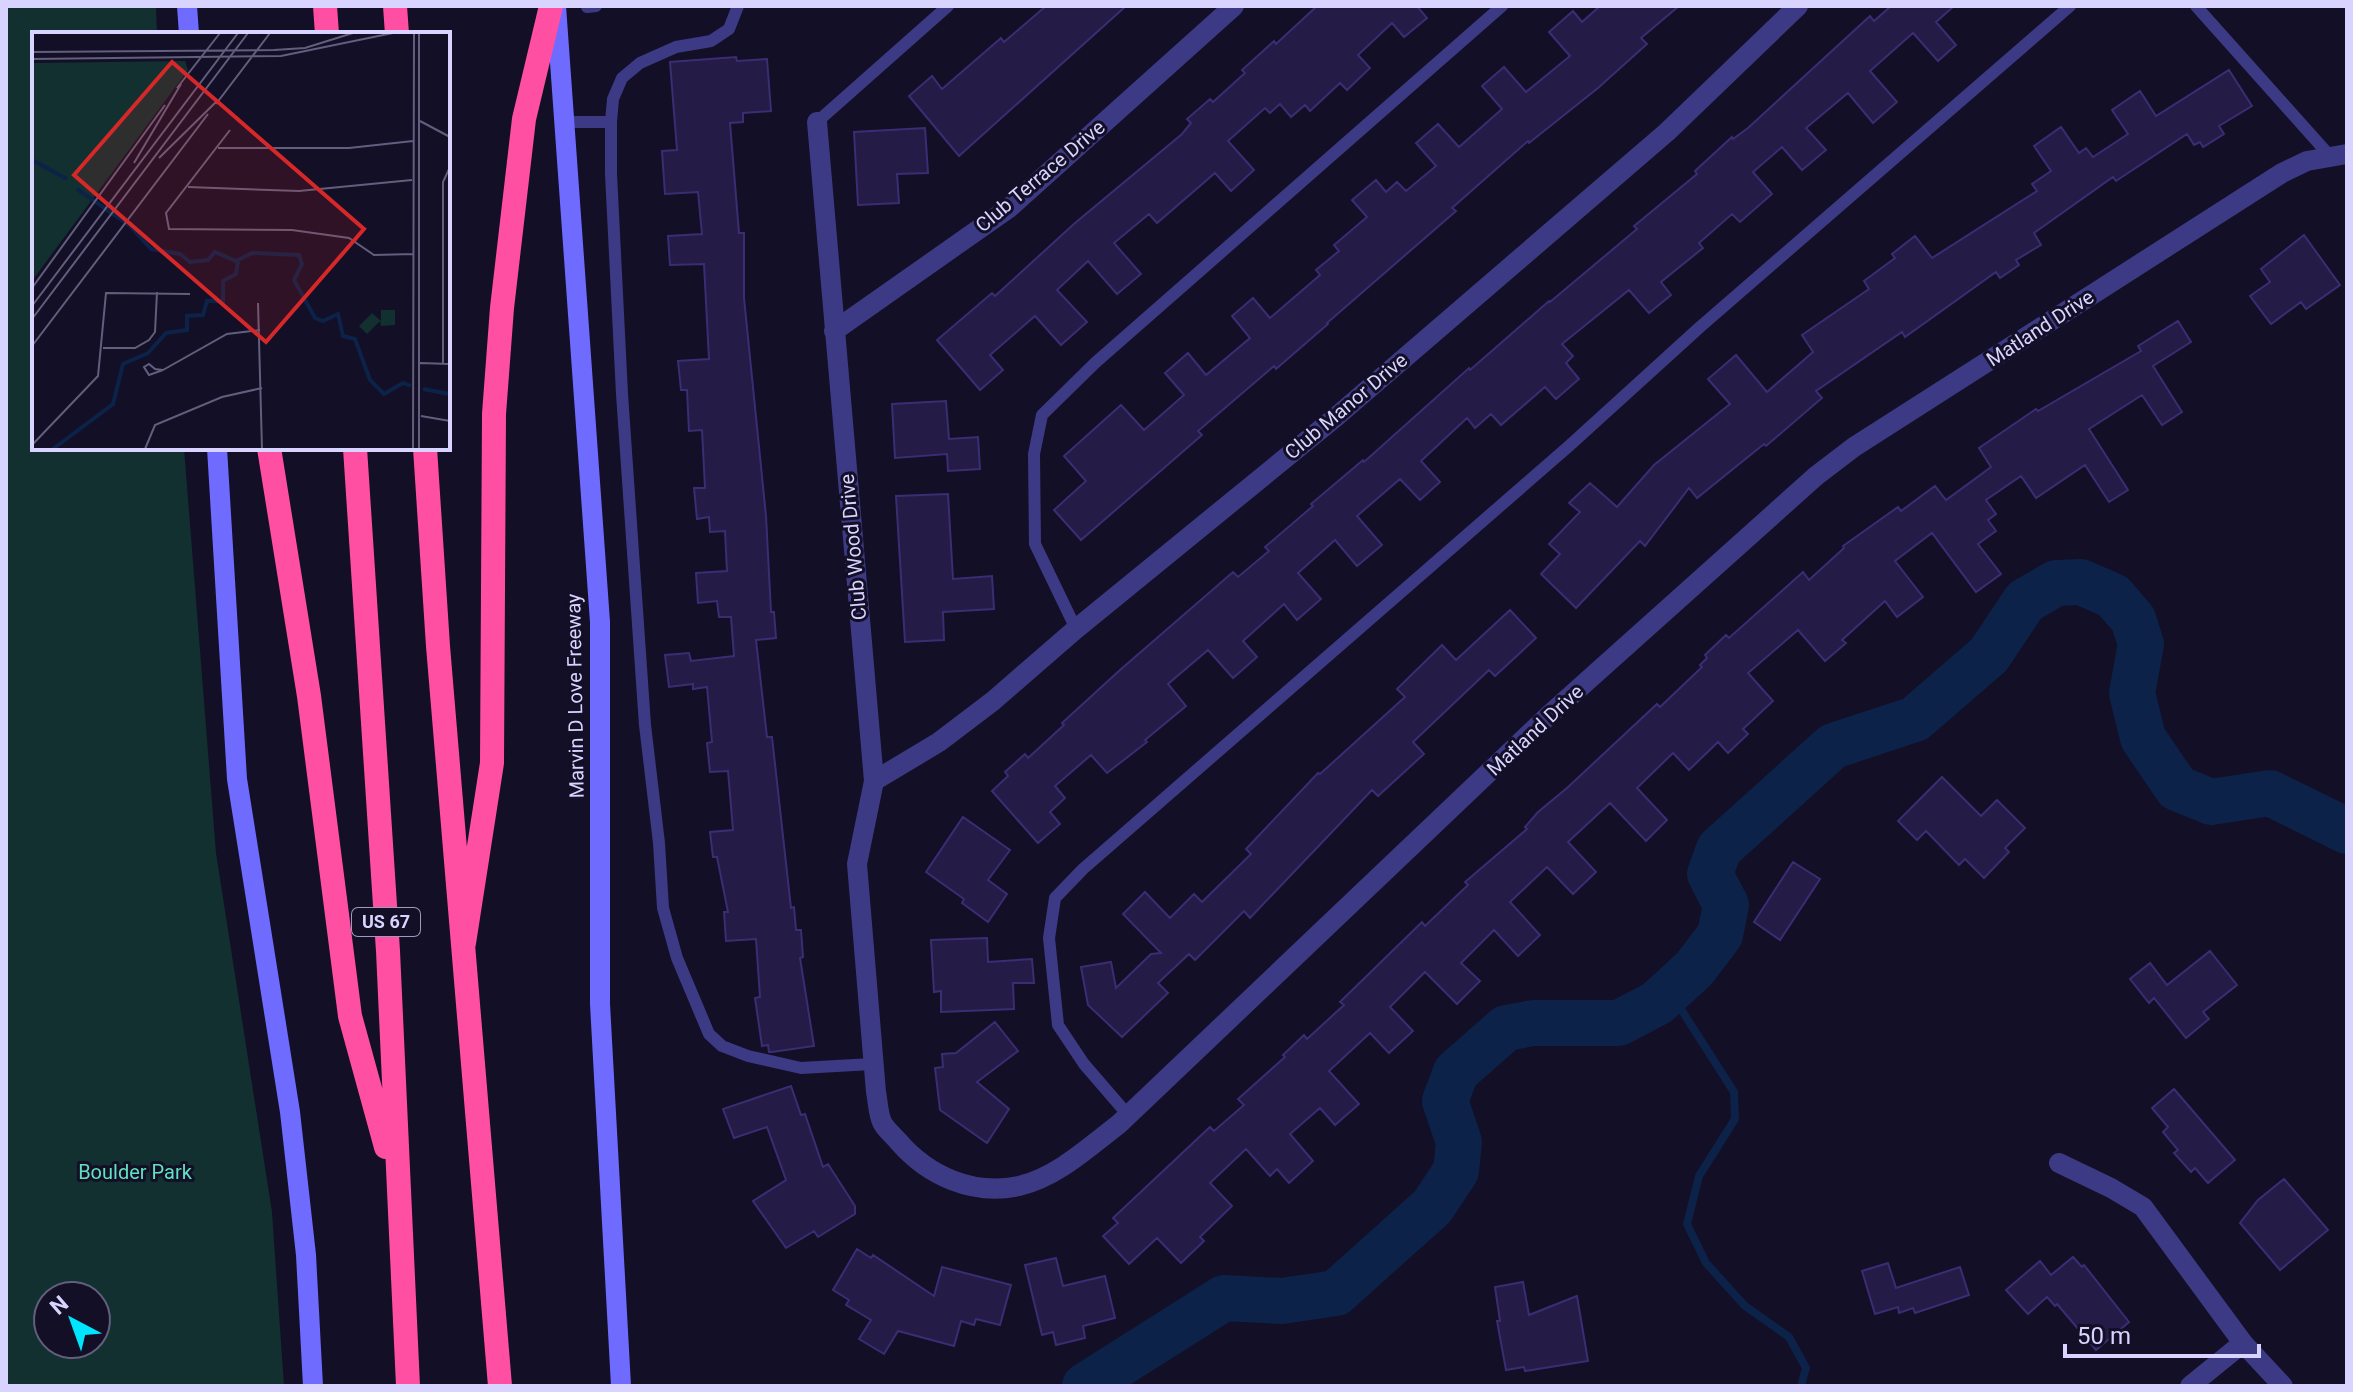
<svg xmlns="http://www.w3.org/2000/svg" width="2353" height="1392" viewBox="0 0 2353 1392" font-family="Roboto,sans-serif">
  <rect width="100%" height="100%" fill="#130f26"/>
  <path fill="#12302f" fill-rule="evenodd" d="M6,6H156L157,34H34V448H184L216,853L272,1212L284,1386H6ZM48,1296H96V1344H48Z"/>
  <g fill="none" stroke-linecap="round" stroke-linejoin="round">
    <path stroke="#0c2248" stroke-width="8" d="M1670,992L1734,1092L1735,1119L1699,1176L1687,1224L1706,1263L1745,1306L1789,1337L1806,1368L1801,1386"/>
    <path stroke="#0c2248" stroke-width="46" d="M1085,1386L1224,1298L1282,1301L1336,1293L1432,1207L1456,1171L1459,1142L1445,1101L1456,1072L1506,1028L1533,1023H1619L1657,1003L1694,969L1720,935L1726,905L1710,874L1719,849L1833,746L1915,719L1989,655L2025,601L2056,583L2081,582L2113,596L2133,619L2141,644L2132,693L2143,738L2177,788L2211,802L2270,793L2347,831"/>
  </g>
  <path fill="#241b47" stroke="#3b2d73" stroke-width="2" d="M1046,6H1126L959,156L909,96L932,76L942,89L1001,38L1004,42Z
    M1317,6H1417L1427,18L1404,37L1392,23L1358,55L1370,68L1347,90L1340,83L1310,111L1305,105L1291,117L1280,104L1270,113L1265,108L1228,141L1254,170L1231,191L1215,173L1157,223L1149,214L1114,243L1141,274L1117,294L1088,261L1057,290L1087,322L1061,345L1035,316L990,355L1003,370L980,390L937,340L992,293L995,296L1075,223L1182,134L1191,123L1187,119L1210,99L1213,102L1245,73L1242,70L1274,41L1276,44Z
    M1600,6H1679L1641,38L1647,44L1598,88L1529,143L1528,141L1452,208L1456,211L1327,323L1328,324L1276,369L1274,366L1198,431L1202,435L1081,540L1054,510L1086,481L1064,456L1121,405L1144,430L1184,395L1165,373L1188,353L1206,375L1250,338L1232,316L1253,298L1270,318L1320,275L1316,270L1339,251L1334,245L1367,217L1352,200L1376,180L1386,192L1397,182L1406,191L1436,166L1416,143L1438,124L1459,147L1502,109L1482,86L1504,67L1526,92L1570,56L1549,32L1573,11L1582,22Z
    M1891,6H1954L1936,22L1956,45L1938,61L1913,33L1870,71L1897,102L1873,123L1848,93L1806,128L1826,150L1802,170L1782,147L1753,172L1772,194L1740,222L1732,214L1699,243L1703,248L1661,282L1671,295L1649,313L1629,290L1562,344L1573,356L1566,363L1579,379L1556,399L1545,387L1501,425L1491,414L1475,428L1467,418L1421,461L1440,482L1420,500L1400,479L1357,516L1382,545L1357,566L1335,540L1298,573L1321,599L1297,620L1284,604L1243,641L1257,657L1233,678L1208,650L1168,684L1186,706L1145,740L1147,742L1107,773L1091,755L1055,786L1065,798L1050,812L1060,824L1038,843L992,791L1008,776L1005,772L1025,754L1028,758L1064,725L1062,723L1120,670L1233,572L1238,577L1269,551L1265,547L1313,506L1311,504L1363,460L1364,462L1469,368L1470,370L1549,301L1550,302L1637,229L1634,226L1697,174L1695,171L1732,137L1733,139L1748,128L1870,16L1874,21Z
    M736,57L737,61L767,59L771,111L743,113V122L730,123L739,233H744V298L766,516L771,612H774L776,638L756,640L767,737H772L791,908L794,907L796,930H801L803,957L800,958L814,1046L772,1052H769L768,1045L762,1046L755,998L760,997L756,939L726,941L724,912H728L717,857H713L710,832L733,830L728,771L710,772L707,743L712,742L707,687L693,689V684L669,687L665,655L689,653L691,661L734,656L731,617H719L717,601L698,603L696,573L727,571L725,531L710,532L709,517L697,519L694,488H705L702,430L689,431L687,390H681L678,361L709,359L704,264L670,265L668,236L702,234L698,192L665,194L662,151L677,150L670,62Z
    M2229,70L2252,106L2219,126L2224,134L2203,147L2200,142L2194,145L2187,134L2116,181L2113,177L2034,233L2041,245L2016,260L2019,265L2000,278L1996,272L1905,337L1902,332L1816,391L1822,398L1766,446L1764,444L1697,498L1689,488L1645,546L1640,541L1576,608L1541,574L1560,554L1549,544L1580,512L1569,503L1590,483L1617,507L1654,465L1730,404L1708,379L1736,355L1767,392L1813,352L1802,335L1869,289L1864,281L1895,258L1892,254L1915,236L1932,258L2037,191L2032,184L2051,171L2034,146L2061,127L2079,153L2086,148L2093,157L2128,134L2112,110L2140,91L2156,116Z
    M925,128L928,173L897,174L899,203L858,205L854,132Z
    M2304,235L2340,285L2306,309L2301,302L2271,324L2250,296L2270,282L2261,269Z
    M2178,321L2191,342L2153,366L2182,412L2162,425L2142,395L2089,429L2128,490L2109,502L2085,465L2036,498L2021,476L1986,500L1996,514L1988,520L1996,531L1978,544L2001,574L1976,592L1932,533L1895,561L1923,597L1897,617L1885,601L1842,640L1846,643L1825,661L1798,630L1748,673L1773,701L1743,729L1748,734L1728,753L1718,742L1689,770L1673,753L1637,788L1667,820L1646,841L1610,803L1568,842L1596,872L1573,894L1547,867L1510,902L1540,935L1518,956L1494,930L1461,963L1480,981L1457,1004L1425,972L1390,1007L1413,1031L1389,1053L1370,1033L1329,1071L1359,1104L1335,1125L1320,1108L1290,1134L1313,1161L1289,1183L1277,1169L1270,1176L1246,1149L1210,1183L1232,1206L1200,1237L1204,1241L1181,1263L1157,1238L1129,1264L1103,1236L1118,1223L1113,1218L1210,1127L1214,1131L1244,1105L1238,1099L1285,1057L1283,1055L1304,1035L1307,1039L1344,1005L1340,1002L1422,922L1425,926L1468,885L1465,882L1527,829L1525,827L1538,812L1567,788L1657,704L1660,707L1702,667L1700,665L1707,658L1705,655L1726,635L1729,638L1803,572L1809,580L1844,548L1843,546L1898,507L1901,511L1935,486L1946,500L1991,467L1979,448L2036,409L2038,411L2141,351L2138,346Z
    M946,401L949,439L978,437L980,469L948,471L947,454L895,458L892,404Z
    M948,494L953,579L992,576L994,609L943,612L944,640L905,642L896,496Z
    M1510,610L1536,638L1495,676L1489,670L1413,742L1424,754L1378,796L1372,790L1250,918L1244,911L1195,960L1189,954L1158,983L1168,993L1122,1037L1088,1005L1081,967L1111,962L1116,988L1151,954L1161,953L1123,914L1145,892L1170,918L1194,894L1202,902L1251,854L1246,849L1318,773L1320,774L1405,697L1397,689L1442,645L1456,660Z
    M1942,777L1981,816L1997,800L2025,828L2005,848L2009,852L1984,878L1965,859L1959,865L1926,831L1917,840L1898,821Z
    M963,817L1010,850L988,880L1007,894L988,922L962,903L964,899L926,872Z
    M1793,862L1820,879L1780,940L1754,922Z
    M987,938L988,962L1032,959L1034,983H1013L1014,1009L941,1012V991L934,992L931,940Z
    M2210,951L2237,985L2203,1012L2209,1019L2186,1038L2154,998L2149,1003L2130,979L2150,963L2167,985Z
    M995,1022L1018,1051L977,1082L1009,1109L987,1143L940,1110L935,1068L943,1067L942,1054L956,1053Z
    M791,1086L801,1115L805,1114L823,1167L828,1164L855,1206V1214L818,1237L814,1231L786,1248L753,1201L786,1180L767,1127L734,1138L723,1109Z
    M2174,1089L2235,1160L2208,1183L2195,1168L2191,1172L2174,1153L2178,1150L2163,1132L2168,1127L2152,1108Z
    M2284,1179L2328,1230L2280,1270L2240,1223L2258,1200Z
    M857,1249L871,1258L873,1255L934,1296L942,1267L1011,1285L1000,1325L976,1319L974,1325L961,1321L954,1346L898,1331L884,1354L859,1339L871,1320L846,1305L849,1300L833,1290Z
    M2073,1257L2082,1267L2084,1265L2129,1322L2096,1350L2057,1304L2055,1306L2047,1297L2028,1314L2006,1290L2040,1261L2051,1275Z
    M1056,1258L1063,1286L1105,1276L1115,1318L1083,1326L1085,1338L1056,1345L1053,1332L1042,1335L1025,1265Z
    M1888,1263L1896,1288L1960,1267L1969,1295L1915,1313L1913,1308L1899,1313L1898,1307L1875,1314L1862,1271Z
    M1523,1282L1529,1315L1577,1296L1588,1361L1525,1371L1524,1367L1506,1370L1497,1321H1500L1495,1287Z"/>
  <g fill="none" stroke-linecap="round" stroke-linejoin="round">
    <path stroke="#3d3a85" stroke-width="12" d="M2196,6L2330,156
      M587,7L596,6
      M565,122H611V174L622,394L645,725L659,843L663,908L677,958L709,1034L722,1046L748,1056L801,1068L872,1064
      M611,122L613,99L622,78L640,63L676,47L711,41L729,29L738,6
      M817,122L948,6
      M1076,629L1035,544L1034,454L1042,415L1095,363L1502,6
      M1128,1115L1084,1064L1058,1025L1049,938L1055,898L1083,869L1569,446L1700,327L2070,6"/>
    <path stroke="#3d3a85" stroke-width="20" d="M817,122L874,781L857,864L876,1092C878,1101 878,1114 882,1122C885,1129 893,1135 898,1141C928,1176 973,1196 1019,1186C1057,1177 1089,1147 1119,1124L1548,716L1816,476L1854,447L2282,173L2307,161L2347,154
      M834,331L1009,208L1234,6
      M874,781L939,742L993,701L1076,629L1337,416L1667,132L1798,6
      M2059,1163L2111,1188L2143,1207L2243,1343L2283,1386
      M2190,1386L2243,1343"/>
    <path stroke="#6f6bff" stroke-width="20" d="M187,6L189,34
      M556,6L600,622V1004L621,1386
      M217,448L237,779L290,1112L306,1255L313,1386"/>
    <path stroke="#ff4fa3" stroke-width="24" d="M325,6L327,34
      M395,6L397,34
      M269,448L309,696L350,1016L386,1147
      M355,448L388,951L408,1386
      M425,448L438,646L500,1386
      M464,943L492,763L494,414L502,308L524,119L551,6"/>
  </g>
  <g text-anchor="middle" stroke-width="6" stroke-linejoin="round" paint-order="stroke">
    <rect fill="#130f26" stroke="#9e99be" stroke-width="2" x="352" y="908" width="68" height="28" rx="6"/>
    <g font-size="18" font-weight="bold" fill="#d9d4ff">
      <text x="386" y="928">US 67</text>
    </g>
    <g font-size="20" fill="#d9d4ff" stroke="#130f26">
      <text transform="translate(1040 176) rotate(-40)" y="7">Club Terrace Drive</text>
      <text transform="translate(2040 328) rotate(-33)" y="7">Matland Drive</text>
      <text transform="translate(1346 406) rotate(-40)" y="7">Club Manor Drive</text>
      <text transform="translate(853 547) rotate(-95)" y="7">Club Wood Drive</text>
      <text transform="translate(575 696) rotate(-91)" y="7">Marvin D Love Freeway</text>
      <text transform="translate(1535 730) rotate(-43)" y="7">Matland Drive</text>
    </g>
    <g font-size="20" fill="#5fe0c0" stroke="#130f26">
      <text x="135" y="1179">Boulder Park</text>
    </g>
  </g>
  <g transform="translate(32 32)">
    <rect width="418" height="418" fill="#130f26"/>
    <path d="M153,29L156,38L0,249V31ZM349,278H363V293L349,294L348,289L335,302L327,294L340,281L349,289Z" fill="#12302f"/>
    <path fill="none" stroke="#0c2248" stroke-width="4" d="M0,128L35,147M45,157L97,193L119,217L148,222L158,230L176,228L183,220L204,229L220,221L267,223L270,232L262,248L283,286L291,289L306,282L311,304L323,307L338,348L352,362L371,351L379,354M391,357L418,362M21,417L81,372L91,332L116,321L134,301L155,298V284L171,283L175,269H191V249L204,242L206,229"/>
    <path fill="none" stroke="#625e7d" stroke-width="2" d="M387,1V417M0,20L242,18L273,16L321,1M0,27L249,24L361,1M145,56L188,1M184,72L238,1M388,89L418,105M198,98L134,181L137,197L260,198L317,206L342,223L381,222M186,116H317L381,109M127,126L186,68M102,131L149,52M156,155L267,159L380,148M0,256L133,73M226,271L230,417M0,274L206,1M0,287L216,1M0,314L176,82M71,316H103L117,308L123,300L125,260M388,331L418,332M117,332L123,337L131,338L117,343L112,335ZM411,332V150L418,135M131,338L195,302L228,298M389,384L418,389M0,413L66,344L74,261L158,262M113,417L123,393L190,365L230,356M381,417L382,1"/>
    <path fill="#d62828" fill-opacity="0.15" stroke="#d62828" stroke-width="4" d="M140,30L332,197L234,310L42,143Z"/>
    <rect width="418" height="418" fill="none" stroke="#d9d4ff" stroke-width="4"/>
  </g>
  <rect width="2353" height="1392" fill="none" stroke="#d9d4ff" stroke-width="16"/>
  <g transform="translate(72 1320) rotate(319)"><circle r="38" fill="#130f26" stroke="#625e7d" stroke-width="2"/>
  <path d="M0-6L14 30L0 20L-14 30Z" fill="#00e5ff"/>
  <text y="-12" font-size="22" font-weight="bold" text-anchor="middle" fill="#d9d4ff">N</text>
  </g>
  <path d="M2065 1344v12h194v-12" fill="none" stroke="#d9d4ff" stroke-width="4"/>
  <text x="2077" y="1344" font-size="24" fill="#d9d4ff" stroke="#130f26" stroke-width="6" paint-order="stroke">50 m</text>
</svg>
